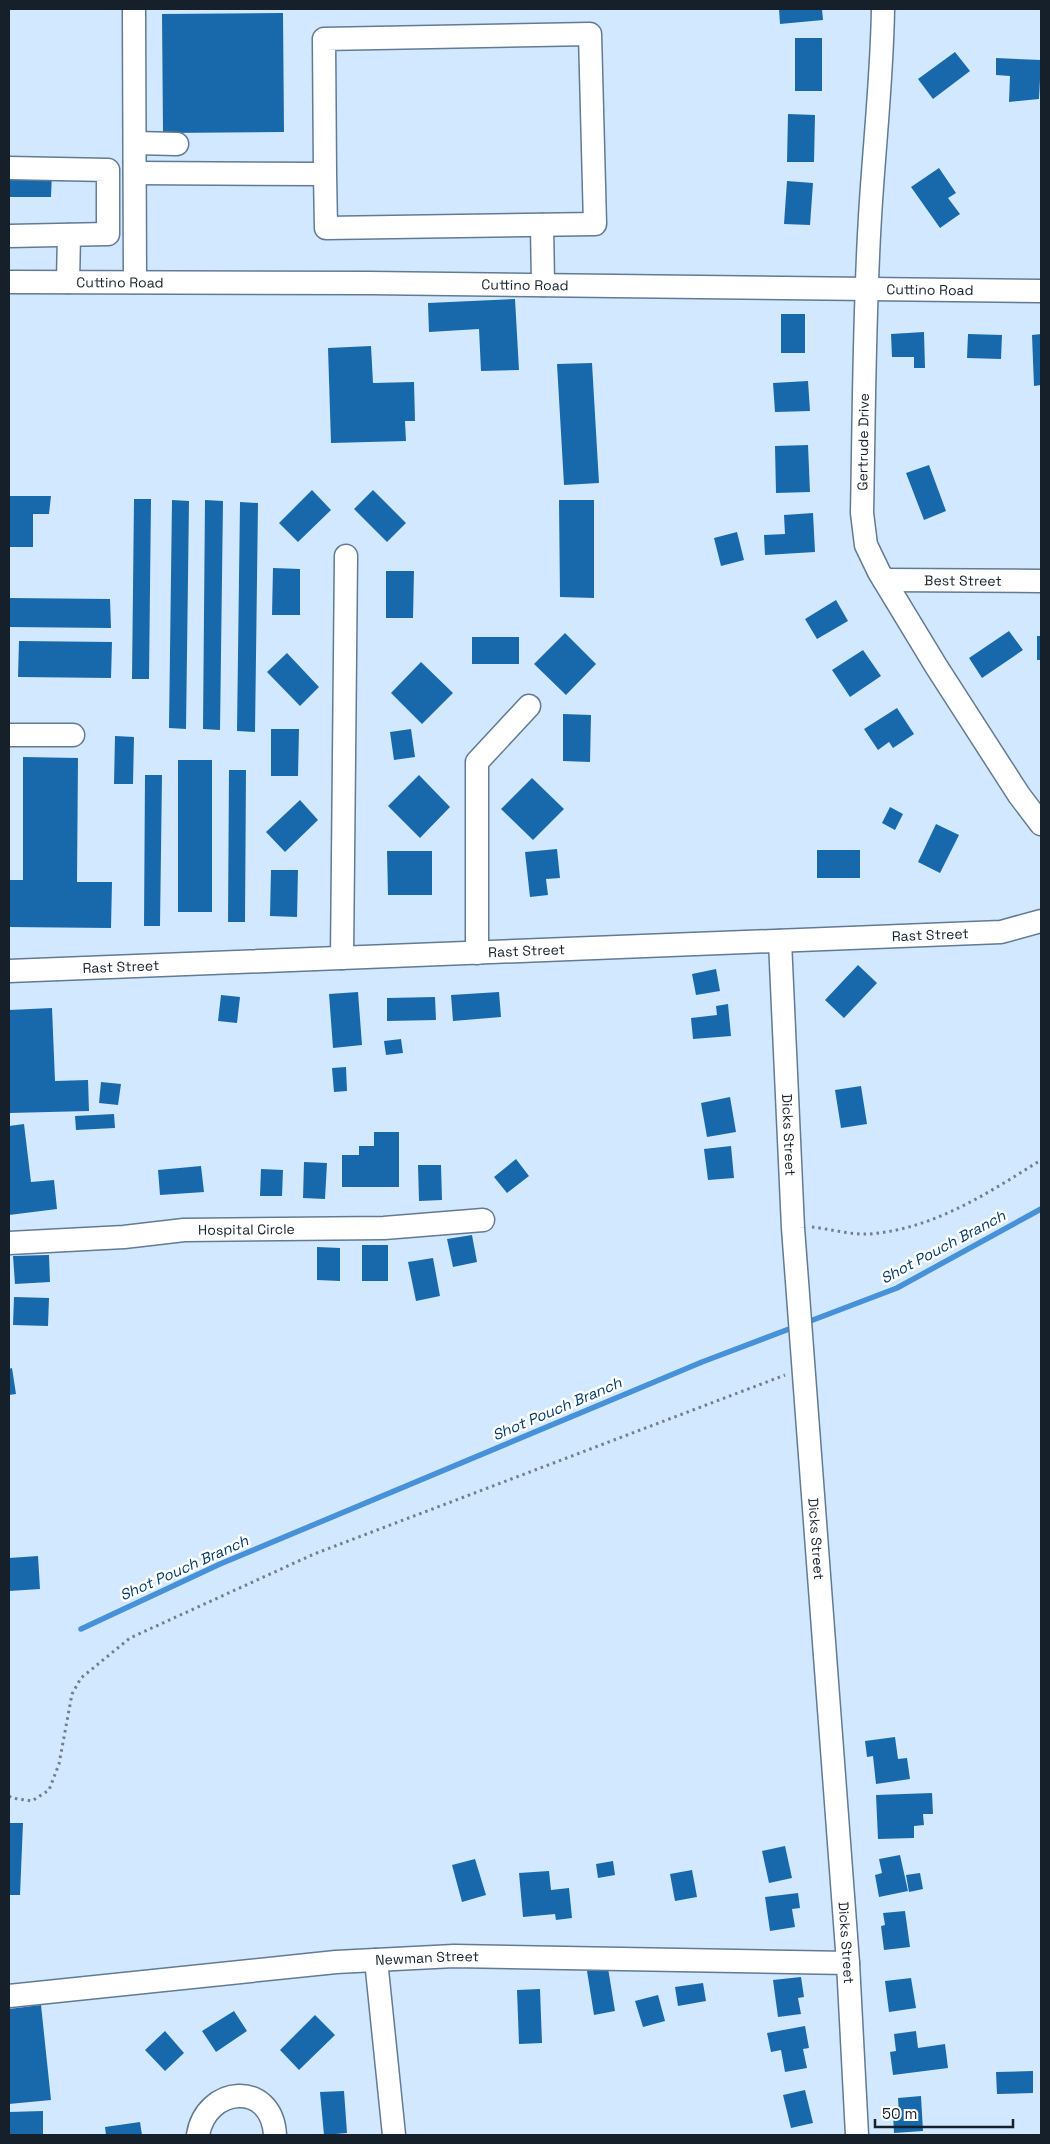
<svg xmlns="http://www.w3.org/2000/svg" width="1050" height="2144" viewBox="0 0 1050 2144" font-family="'Space Grotesk',sans-serif">
  <rect width="100%" height="100%" fill="#d2e8ff"/>
  <g fill="none" stroke-linecap="round" stroke-linejoin="round">
    <path stroke="#4691d7" stroke-width="5.5" d="M805,1323L897,1288L1041,1209
      M81,1629L220,1564L702,1362L797,1326"/>
  </g>
  <path fill="#1869ac" d="M779,9H822L823,20L780,24Z
    M283,13L284,132L163,133L162,14Z
    M795,38H822V91H795Z
    M955,52L970,71L933,99L918,79Z
    M996,58L1041,60L1039,99L1009,102L1010,76L996,75Z
    M788,114L815,115L814,162H787Z
    M939,168L956,193L948,198L960,214L940,228L911,187Z
    M9,170L52,171L51,197H9Z
    M787,181L813,183L810,225L784,224Z
    M515,299L519,370L481,371L479,329L429,332L428,303Z
    M781,314H805V353H781Z
    M924,332L925,368H914V357H892L891,334Z
    M968,334L1002,335L1001,359L967,358Z
    M1041,334V385L1034,386L1032,335Z
    M371,346L373,383L414,382L415,421H405L406,441L331,443L328,348Z
    M592,363L599,483L564,485L557,364Z
    M808,381L810,411L775,412L773,383Z
    M808,445L810,492L776,493L775,446Z
    M929,465L946,511L924,520L906,473Z
    M312,490L331,510L298,542L279,523Z
    M373,490L406,523L387,542L354,509Z
    M9,496H51L49,514H33V547H9Z
    M134,499H151L149,679H132Z
    M172,500L189,501L186,729L169,728Z
    M205,500L223,501L220,730L203,729Z
    M559,500H594V598L560,597Z
    M240,502L258,503L255,732L237,731Z
    M813,513L815,552L765,555L764,535L785,534L784,515Z
    M737,532L744,560L721,566L714,538Z
    M273,568L300,569V615H272Z
    M386,571H414L413,618H386Z
    M9,598L110,599L111,628L9,627Z
    M836,600L848,621L817,639L805,619Z
    M1009,631L1023,650L982,678L969,658Z
    M565,633L596,664L566,695L534,664Z
    M1037,636H1041V660H1037Z
    M472,637H519V664H472Z
    M19,641L112,642L111,678L18,677Z
    M863,650L881,676L850,697L832,670Z
    M287,653L319,687L300,706L267,672Z
    M421,662L453,693L422,724L391,693Z
    M897,708L914,734L893,748L889,742L878,750L864,729Z
    M563,714L591,715L590,762L563,761Z
    M271,729H299L298,776H271Z
    M411,729L415,757L394,760L390,732Z
    M115,736L134,737L133,784H114Z
    M23,757L78,758L77,882H112L111,928L9,927V880H23Z
    M178,760H212V912H178Z
    M229,770H246L245,922H228Z
    M145,775H162L160,926H144Z
    M419,775L450,807L420,838L388,806Z
    M532,778L564,809L533,840L501,809Z
    M300,800L318,820L285,852L266,832Z
    M890,807L903,814L895,830L882,823Z
    M936,824L959,835L940,873L918,862Z
    M557,849L560,878L546,879L548,895L530,897L525,852Z
    M817,850H860V878H817Z
    M387,851H432V895H388Z
    M271,870H298L297,917L270,916Z
    M858,965L877,983L844,1018L825,1000Z
    M716,969L720,991L696,995L692,974Z
    M358,992L362,1045L333,1048L329,994Z
    M499,992L501,1017L453,1021L451,995Z
    M221,995L240,997L237,1023L218,1021Z
    M435,997L436,1020L387,1021V998Z
    M728,1004L731,1036L693,1039L691,1018L717,1015L716,1006Z
    M52,1008L55,1081L88,1080L89,1111L9,1113V1010Z
    M401,1039L403,1053L386,1055L384,1041Z
    M346,1067L347,1091L334,1092L332,1068Z
    M101,1082L121,1084L118,1105L99,1103Z
    M861,1086L867,1124L841,1128L835,1090Z
    M730,1097L736,1132L707,1137L701,1103Z
    M114,1114L115,1128L76,1130L75,1116Z
    M24,1124L31,1182L54,1180L57,1209L9,1215V1126Z
    M374,1132H399V1187H342V1155H359V1146H374Z
    M731,1146L734,1178L708,1180L704,1149Z
    M516,1159L529,1176L507,1193L494,1177Z
    M304,1162L327,1163L325,1199L303,1198Z
    M418,1165H441L442,1200L419,1201Z
    M201,1166L204,1192L160,1195L158,1170Z
    M261,1169L283,1170L282,1196H260Z
    M472,1235L477,1262L453,1267L447,1239Z
    M362,1245H388V1281H362Z
    M317,1247L340,1248V1281L317,1280Z
    M49,1255L50,1282L15,1284L13,1256Z
    M433,1258L440,1296L416,1301L408,1262Z
    M14,1297L49,1298L48,1326L13,1325Z
    M12,1368L16,1394L9,1395V1369Z
    M38,1556L40,1589L9,1591V1558Z
    M895,1737L898,1759L907,1758L910,1779L876,1784L873,1756L867,1757L865,1741Z
    M932,1793L933,1814H923L924,1825L914,1826V1838L878,1839L876,1795Z
    M9,1823H23L20,1895H9Z
    M785,1846L792,1878L769,1883L762,1851Z
    M900,1855L908,1891L879,1897L875,1875L882,1873L879,1859Z
    M475,1859L486,1895L462,1902L452,1865Z
    M613,1861L615,1875L598,1878L596,1864Z
    M692,1870L697,1897L675,1901L670,1874Z
    M549,1871L551,1890L569,1888L572,1918L556,1920L555,1914L523,1917L519,1873Z
    M920,1873L923,1889L909,1892L906,1875Z
    M798,1893L800,1908L792,1909L795,1927L770,1931L765,1897Z
    M905,1911L910,1947L884,1950L881,1926L885,1925L883,1913Z
    M608,1968L615,2011L594,2015L587,1971Z
    M801,1977L804,1997L798,1998L801,2014L778,2017L773,1980Z
    M911,1978L916,2008L889,2012L885,1981Z
    M703,1983L706,2001L678,2006L675,1987Z
    M540,1989L542,2043L519,2044L517,1990Z
    M658,1995L665,2021L643,2027L635,2001Z
    M41,2005L51,2100L9,2104V2009Z
    M234,2011L247,2031L216,2052L202,2031Z
    M315,2015L335,2035L299,2070L280,2050Z
    M805,2026L809,2048L803,2049L807,2068L785,2072L781,2050L771,2052L767,2033Z
    M165,2031L184,2053L165,2071L145,2050Z
    M916,2031L918,2048L945,2044L948,2068L893,2075L890,2052L896,2051L894,2034Z
    M1033,2071V2093L997,2094L996,2072Z
    M805,2090L813,2123L791,2128L783,2095Z
    M344,2091L347,2133L324,2135L320,2092Z
    M921,2096L923,2131L894,2133L893,2114H899L898,2098Z
    M43,2111V2135H9V2112Z
    M140,2122L142,2135H106L105,2127Z"/>
  <g fill="none" stroke-linecap="round" stroke-linejoin="round">
    <defs>
      <g id="minor">
        <path d="M134,9L135,282"/>
        <path d="M883,9C882,78 874,148 870,217C864,316 864,415 862,513L866,545L879,572L936,666L1019,795L1041,824"/>
        <path d="M135,143L177,144"/>
        <path d="M9,168L108,170V234L9,236"/>
        <path d="M135,173L325,174L326,228L595,224L590,34L324,39L325,174"/>
        <path d="M542,225L543,285"/>
        <path id="s1" d="M9,282L369,283L1041,291"/>
        <path d="M68,282L69,235"/>
        <path id="s2" d="M884,580L1041,581"/>
        <path d="M9,735H73"/>
        <path id="s3" d="M780,941L793,1228L848,1963L857,2135"/>
        <path d="M477,953V762L529,706"/>
        <path d="M342,958L346,556"/>
        <path id="s4" d="M9,971L1001,932L1041,921"/>
        <path id="s5" d="M9,1243L124,1237L184,1230L384,1228L483,1220"/>
        <path d="M376,1960L394,2135"/>
        <path id="s6" d="M9,1996L336,1962L454,1956L848,1963"/>
        <path d="M198,2135C206,2086 272,2080 275,2135"/>
      </g>
    </defs>
    <use href="#minor" stroke="#627a94" stroke-width="25"/>
    <path stroke="#6f7f90" stroke-width="3" stroke-dasharray="2.5 4" stroke-linecap="butt" d="M812,1227C830,1229 851,1235 869,1234C934,1229 988,1193 1041,1160
      M9,1796L12,1798L32,1801L49,1790L59,1764L72,1694L81,1678L130,1638L314,1554L785,1375"/>
    <use href="#minor" stroke="#fff" stroke-width="22"/>
  </g>
  <g text-anchor="middle" stroke-width="5" stroke-linejoin="round" paint-order="stroke">
    <g font-size="14" fill="#16202b" stroke="#fff">
      <text dy="5" stroke="none"><textPath href="#s1" startOffset="111">Cuttino Road</textPath></text>
      <text dy="5" stroke="none"><textPath href="#s1" startOffset="516">Cuttino Road</textPath></text>
      <text dy="5" stroke="none"><textPath href="#s1" startOffset="921">Cuttino Road</textPath></text>
      <text transform="translate(863 442) rotate(-89)" y="5">Gertrude Drive</text>
      <text dy="5" stroke="none"><textPath href="#s2" startOffset="79">Best Street</textPath></text>
      <text dy="5" stroke="none"><textPath href="#s4" startOffset="922">Rast Street</textPath></text>
      <text dy="5" stroke="none"><textPath href="#s4" startOffset="518">Rast Street</textPath></text>
      <text dy="5" stroke="none"><textPath href="#s4" startOffset="112">Rast Street</textPath></text>
      <text dy="5" stroke="none"><textPath href="#s3" startOffset="194">Dicks Street</textPath></text>
      <text dy="5" stroke="none"><textPath href="#s5" startOffset="238">Hospital Circle</textPath></text>
      <text dy="5" stroke="none"><textPath href="#s3" startOffset="599">Dicks Street</textPath></text>
      <text dy="5" stroke="none"><textPath href="#s3" startOffset="1004">Dicks Street</textPath></text>
      <text dy="5" stroke="none"><textPath href="#s6" startOffset="420">Newman Street</textPath></text>
    </g>
    <g font-size="15" font-style="italic" fill="#013b69" stroke="#fff">
      <text transform="translate(943 1247) rotate(-28)" y="5">Shot Pouch Branch</text>
      <text transform="translate(557 1409) rotate(-23)" y="5">Shot Pouch Branch</text>
      <text transform="translate(184 1568) rotate(-24)" y="5">Shot Pouch Branch</text>
    </g>
  </g>
  <rect width="1050" height="2144" fill="none" stroke="#16202b" stroke-width="20"/>
  <path d="M875 2119v8h138v-8" fill="none" stroke="#16202b" stroke-width="2.5"/>
  <text x="882" y="2119" font-size="15" fill="#16202b" stroke="#ffffff" stroke-width="4" paint-order="stroke">50 m</text>
</svg>
